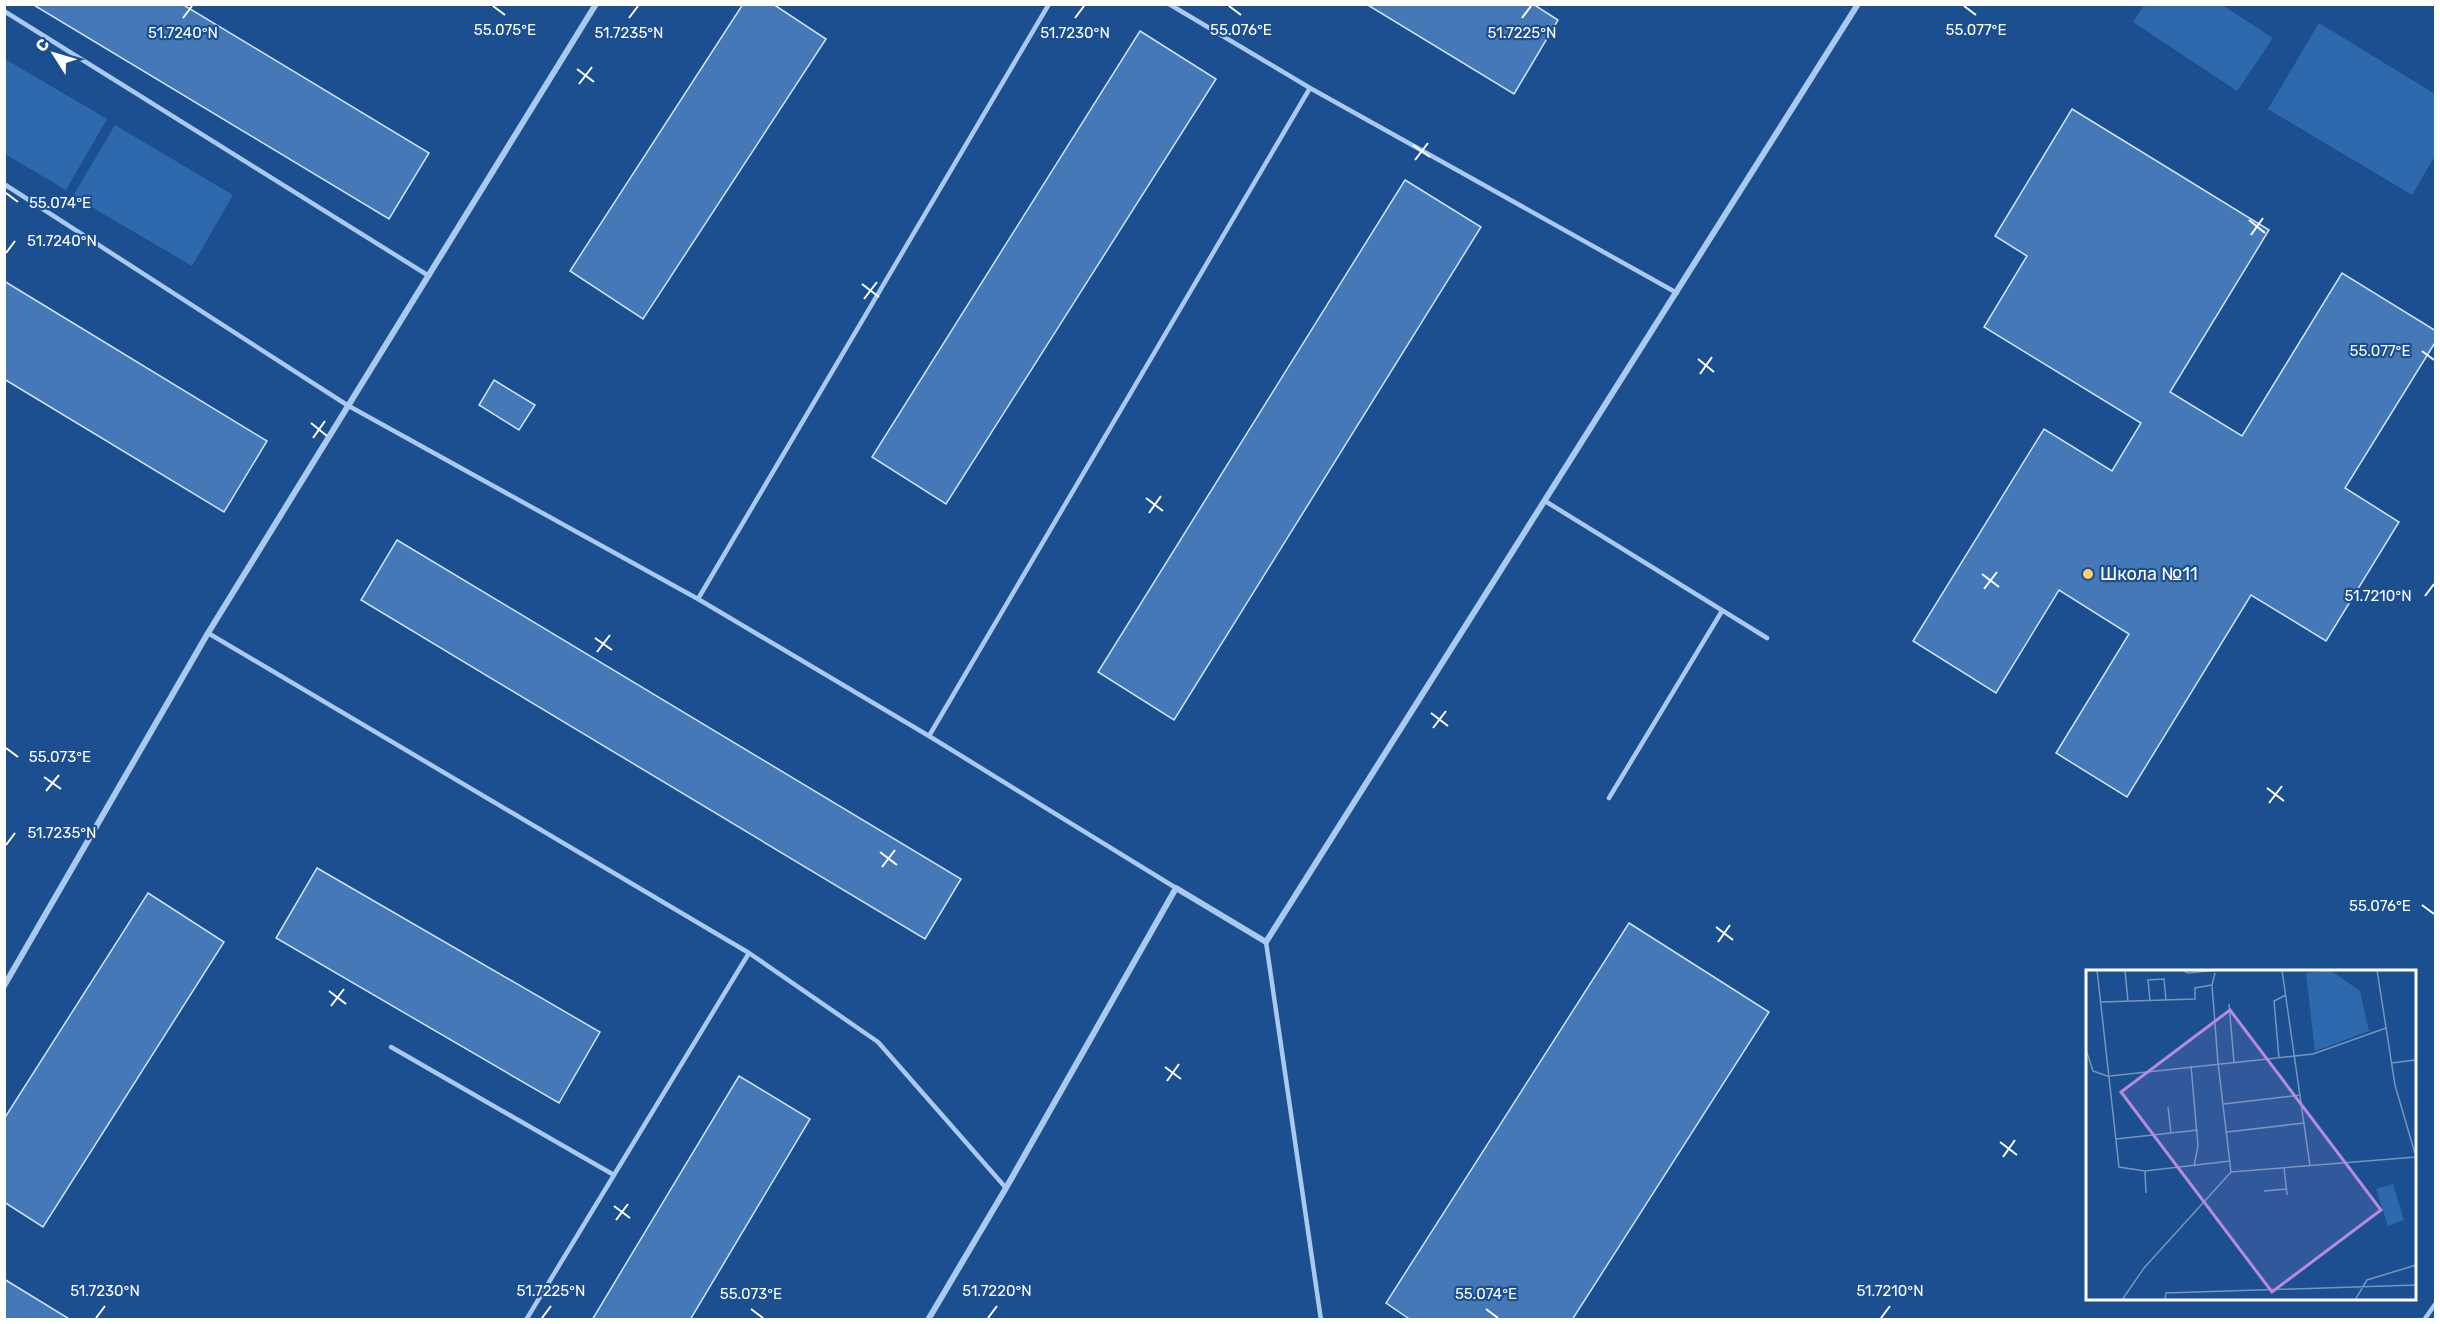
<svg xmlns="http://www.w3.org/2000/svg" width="2440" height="1324" viewBox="0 0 2440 1324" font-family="Rubik,sans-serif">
  <rect width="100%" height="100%" fill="#1b4f8f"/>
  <path fill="#2e69ad" d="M2144,5H2222L2273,38L2237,91L2133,22Z
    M2319,23L2435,94V156L2412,195L2268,109Z
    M5,59L107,119L66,190L5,154Z
    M115,125L233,195L192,266L73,196Z"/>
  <path fill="#4478b7" stroke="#cfe3fa" stroke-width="1.5" d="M32,4H182L429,153L389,219Z
    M743,4H773L826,39L643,319L570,271Z
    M1366,4H1533L1558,20L1514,94Z
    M1140,31L1216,79L946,504L872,457Z
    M2072,109L2269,230L2170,392L2242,436L2342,273L2436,331V341L2345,488L2399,522L2326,641L2251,595L2127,797L2056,753L2129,634L2059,590L1996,693L1913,641L2044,429L2112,471L2141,423L1984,327L2027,256L1995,236Z
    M1405,180L1481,227L1174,720L1098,672Z
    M4,281L267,441L224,512L4,379Z
    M494,380L535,405L519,430L479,405Z
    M397,540L961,879L925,939L361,600Z
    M317,868L600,1032L559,1103L276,938Z
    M148,893L224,942L43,1227L4,1202V1119Z
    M1629,923L1769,1012L1572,1320H1411L1386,1303Z
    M739,1076L810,1119L690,1320H592Z
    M4,1279L71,1320H4Z"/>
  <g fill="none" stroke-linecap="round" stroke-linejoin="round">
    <path stroke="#a9c9ee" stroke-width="4.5" d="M1169,4L1310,88L1677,293
      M4,11L429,276
      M4,184L347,405L698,599L929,736L1176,888
      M1545,501L1767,638
      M698,599L1049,4
      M208,633L749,953L878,1042L1006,1188
      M929,736L1310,88
      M1609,798L1722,611
      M1266,942L1321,1320
      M391,1047L614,1175L749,953
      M526,1320L614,1175
      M2424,1320L2436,1303"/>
    <path stroke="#a9c9ee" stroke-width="6" d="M4,986L208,633L596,4
      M928,1320L1006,1188L1176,888L1266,942L1858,4"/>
  </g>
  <path fill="none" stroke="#fff" stroke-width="2" d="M493,6L505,15M1229,6L1241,15M1964,6L1976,15M183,18L192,6M629,18L638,6M1075,18L1084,6M1522,18L1531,6M577,69L594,82M579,84L592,67M1413,145L1430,157M1415,160L1428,143M6,193L18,202M2249,220L2265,233M2251,235L2263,218M6,253L15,241M862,284L879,297M864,299L877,282M2422,351L2434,360M1698,359L1714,372M1700,374L1712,357M311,423L327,436M313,438L325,421M1146,498L1163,511M1149,513L1161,496M1982,574L1999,587M1984,589L1997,572M2425,596L2434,584M595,638L612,650M597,652L610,635M1431,713L1448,726M1433,728L1446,711M6,748L18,757M44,777L61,789M2267,788L2284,801M46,791L59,775M2269,803L2282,786M6,845L15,833M880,852L897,865M882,867L895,850M2422,905L2434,914M1716,927L1733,940M1718,942L1730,925M329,991L346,1004M331,1006L344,989M1165,1067L1181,1079M1167,1081L1179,1064M2000,1142L2017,1155M2003,1157L2015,1140M614,1206L630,1218M616,1220L628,1204M751,1309L763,1318M1486,1309L1498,1318M96,1318L105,1306M542,1318L551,1306M988,1318L997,1306M1881,1318L1890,1306"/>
  <circle fill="#ffd166" stroke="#1b4f8f" stroke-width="2" cx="2088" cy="574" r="6"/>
  <g text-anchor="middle" stroke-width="4.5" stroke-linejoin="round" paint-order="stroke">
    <g font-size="18" fill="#fff" stroke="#1b4f8f" text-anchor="start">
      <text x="2100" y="580">Школа №11</text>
    </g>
  </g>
  <g transform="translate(2086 970)">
    <rect width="330" height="330" fill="#1b4f8f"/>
    <path d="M244,0L274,21L283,61L229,81L220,3ZM307,214L318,250L302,256L290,219Z" fill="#2e69ad"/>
    <path fill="none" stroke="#7695bc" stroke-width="1.5" d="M11,0L33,197L59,201L144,191M39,0L42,32M96,0L102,3L133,0M196,0L224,196M291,0L309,115L330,187M129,3L126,15L132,93L145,202L330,187M64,31L62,10L78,9L80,30M15,32L109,29V18L126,15M143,34L148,92M0,80L7,101L24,107M193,88L188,31L200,25M305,93L330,90M105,96L112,176L108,196M24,106L227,84L300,58M138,134L215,125M82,137L85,163L112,160M141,162L218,153M30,169L85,163M198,198L201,225M59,201L60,223M178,221L200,219M36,330L58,298L145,202M79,330L80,323L330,315M269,330L281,310L330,295"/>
    <path fill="#b68bdc" fill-opacity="0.15" stroke="#b68bdc" stroke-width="3" d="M144,40L295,240L186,322L35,122Z"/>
    <rect width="330" height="330" fill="none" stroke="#fff" stroke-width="3"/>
  </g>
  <g font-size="15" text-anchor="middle" fill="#fff" stroke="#1b4f8f" stroke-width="4.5" stroke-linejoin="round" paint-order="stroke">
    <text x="505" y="35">55.075°E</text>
    <text x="1241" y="35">55.076°E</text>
    <text x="1976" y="35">55.077°E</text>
    <text x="183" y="38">51.7240°N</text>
    <text x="629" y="38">51.7235°N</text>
    <text x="1075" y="38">51.7230°N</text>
    <text x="1522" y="38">51.7225°N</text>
    <text x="60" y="208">55.074°E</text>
    <text x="62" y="246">51.7240°N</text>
    <text x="2380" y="356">55.077°E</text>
    <text x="2378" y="601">51.7210°N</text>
    <text x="60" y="762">55.073°E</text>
    <text x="62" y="838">51.7235°N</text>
    <text x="2380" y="911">55.076°E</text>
    <text x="105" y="1296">51.7230°N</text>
    <text x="551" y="1296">51.7225°N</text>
    <text x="997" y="1296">51.7220°N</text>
    <text x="1890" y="1296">51.7210°N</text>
    <text x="751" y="1299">55.073°E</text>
    <text x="1486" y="1299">55.074°E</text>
  </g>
  <rect width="2440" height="1324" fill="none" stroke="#ffffff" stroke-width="12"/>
  <g transform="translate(54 54) rotate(307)" stroke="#1b4f8f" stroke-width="4.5" paint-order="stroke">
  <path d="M0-4.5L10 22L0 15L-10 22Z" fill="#ffffff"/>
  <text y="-9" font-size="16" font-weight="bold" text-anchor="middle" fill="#ffffff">С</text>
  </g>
</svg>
